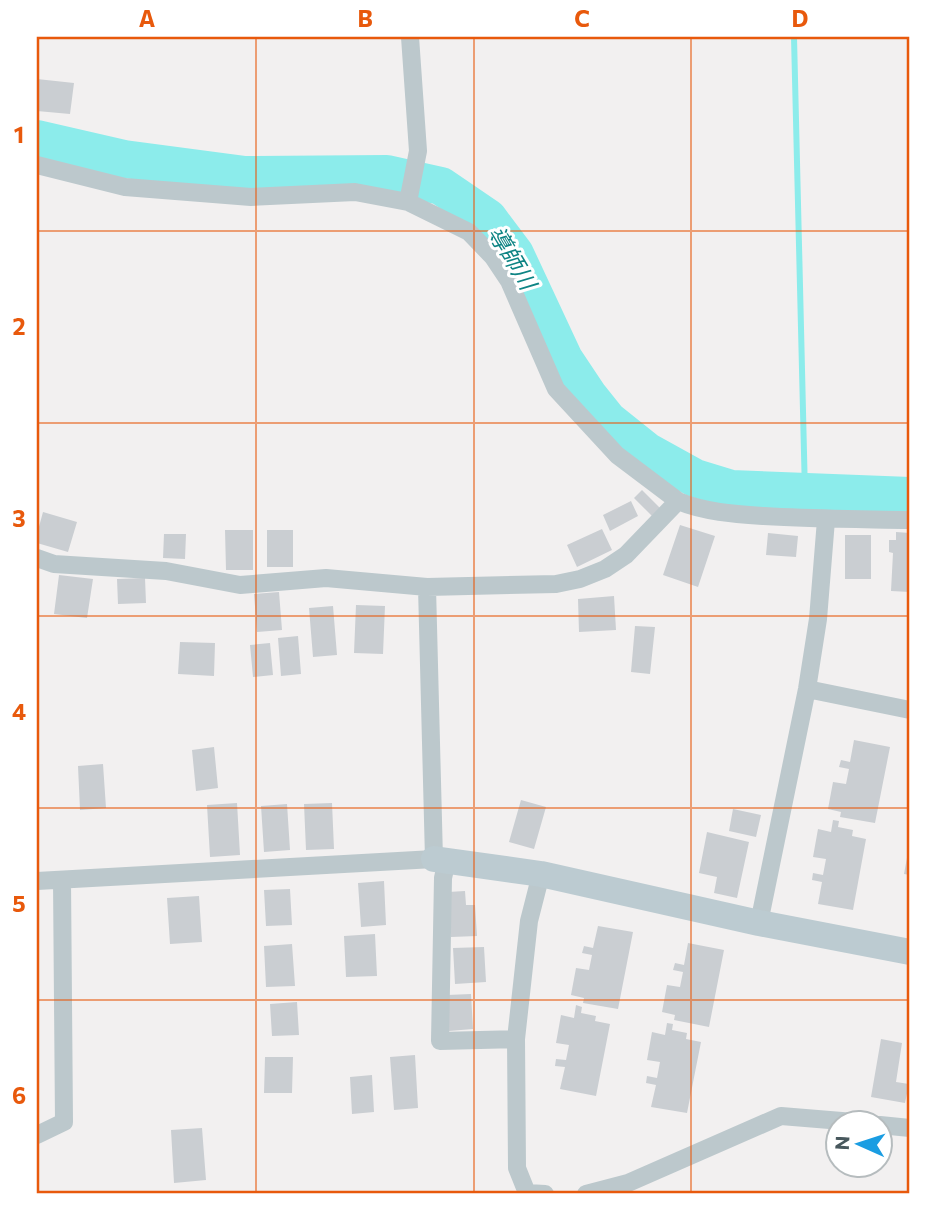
<svg xmlns="http://www.w3.org/2000/svg" width="947" height="1231" viewBox="0 0 947 1231" font-family="Commissioner,'Noto Sans JP',sans-serif">
  <rect width="100%" height="100%" fill="#f2f0f0"/>
  <g fill="none" stroke-linecap="round" stroke-linejoin="round">
    <path stroke="#8ceceb" stroke-width="6" d="M794,37L805,494"/>
    <path stroke="#8ceceb" stroke-width="38" d="M37,139L124,159L245,175L387,174L441,186L488,218L515,254L564,359L588,395L608,420L648,452L695,478L731,489L910,496"/>
  </g>
  <path fill="#caced2" d="M37,79L74,83L70,114L37,111Z
    M642,490L660,508L652,516L634,498Z
    M631,501L638,516L610,531L603,515Z
    M43,512L77,522L68,552L37,543V534Z
    M680,525L715,536L698,587L663,575Z
    M602,529L612,550L577,567L567,545Z
    M225,530H253V570H226Z
    M267,530H293V567H267Z
    M896,532L910,533V592L891,591L893,553L889,552V540H896Z
    M768,533L798,536L796,557L766,555Z
    M164,534H186L185,559L163,558Z
    M845,535H871V579H845Z
    M59,575L93,579L87,618L54,614Z
    M145,578L146,603L118,604L117,579Z
    M279,592L282,630L257,632L254,594Z
    M614,596L616,630L579,632L578,599Z
    M356,605L385,606L383,654L354,653Z
    M333,606L337,655L313,657L309,608Z
    M635,626L655,627L650,674L631,672Z
    M298,636L301,674L281,676L278,638Z
    M180,642L215,643L214,676L178,674Z
    M270,643L273,675L253,677L250,645Z
    M854,740L890,747L875,823L840,817L841,812L828,809L833,782L846,784L849,769L839,767L841,760L850,762Z
    M214,747L218,788L196,791L192,750Z
    M103,764L106,808L80,810L78,766Z
    M521,800L546,807L534,849L509,842Z
    M237,803L240,855L210,857L207,805Z
    M332,803L334,849L306,850L304,804Z
    M287,804L290,850L264,852L261,806Z
    M733,809L761,815L756,837L729,831Z
    M833,820L839,821L838,827L853,830L852,836L866,839L853,910L818,904L822,882L812,880L813,873L823,875L826,859L813,857L818,829L831,832Z
    M707,832L749,842L737,898L714,893L717,877L699,873Z
    M909,847H910V875L904,874Z
    M384,881L386,925L361,927L358,883Z
    M290,889L292,925L266,926L264,890Z
    M465,891L466,905H475L477,936L451,937L448,892Z
    M199,896L202,942L170,944L167,898Z
    M598,926L633,932L618,1009L583,1003L584,998L571,995L576,968L589,970L592,955L582,953L584,946L593,948Z
    M375,934L377,976L346,977L344,936Z
    M688,943L724,950L709,1027L674,1020L675,1015L662,1012L667,985L680,987L683,972L673,970L675,963L684,965Z
    M292,944L295,986L266,987L264,946Z
    M484,947L486,982L455,984L453,948Z
    M471,994L473,1029L449,1031L447,995Z
    M297,1002L299,1035L272,1036L270,1004Z
    M576,1005L582,1007L581,1013L596,1016L595,1021L610,1024L596,1096L560,1089L565,1067L555,1066L556,1059L566,1060L569,1045L556,1043L561,1015L574,1018Z
    M667,1023L673,1024L672,1030L687,1033L686,1039L701,1042L687,1113L651,1107L656,1085L646,1083L647,1076L657,1078L660,1062L647,1060L652,1032L665,1035Z
    M881,1039L902,1043L896,1082L909,1084L905,1103L871,1097Z
    M415,1055L418,1108L394,1110L390,1057Z
    M265,1057H293L292,1093H264Z
    M372,1075L374,1112L352,1114L350,1077Z
    M202,1128L206,1180L174,1183L171,1130Z"/>
  <g fill="none" stroke-linecap="round" stroke-linejoin="round">
    <path stroke="#bcc8cc" stroke-width="18" d="M37,165L125,187L251,197L355,192L408,202L469,232L493,257L509,281L556,389L617,455L678,501C704,512 735,514 764,516C813,519 861,519 910,520
      M408,202L418,151L410,37
      M37,558L54,564L166,571L240,585L326,578L427,587L556,584L580,579L605,569L626,555L678,501
      M807,689L910,710
      M447,860L443,878L440,1041L516,1039
      M541,874L529,921L516,1039L517,1168L527,1193L545,1194
      M37,881L434,859L427,587
      M759,923L807,689L818,619L826,520
      M880,1125L910,1128
      M37,1135L64,1122L62,880
      M586,1194L628,1183L781,1116L854,1122"/>
    <path stroke="#bccbd1" stroke-width="26" d="M434,859L541,874L759,923L910,952"/>
  </g>
  <path fill="none" stroke="#e8590c" stroke-width="2" stroke-opacity="0.55" d="M256,37V1194M474,37V1194M691,37V1194M37,231H910M37,423H910M37,616H910M37,808H910M37,1000H910"/>
  <g text-anchor="middle" stroke-width="6" stroke-linejoin="round" paint-order="stroke">
    <g font-size="23" font-style="italic" fill="#0e8484" stroke="#fff">
      <text transform="translate(512 258) rotate(59)" y="8">導師川</text>
    </g>
  </g>
  <rect width="947" height="1231" fill="none" stroke="#ffffff" stroke-width="77"/>
  <g transform="translate(859 1144) rotate(273)"><circle r="33" fill="#ffffff" stroke="#b6bcbe" stroke-width="2"/>
  <path d="M0-5L12 26L0 18L-12 26Z" fill="#1a9de2"/>
  <text y="-10" font-size="19" font-weight="bold" text-anchor="middle" fill="#48585d">N</text>
  </g>
  <rect x="38" y="38" width="870" height="1154" fill="none" stroke="#e8590c" stroke-width="2.5"/>
  <g font-size="23" text-anchor="middle" font-weight="bold" fill="#e8590c">
    <text x="147" y="27">A</text>
    <text x="365" y="27">B</text>
    <text x="582" y="27">C</text>
    <text x="800" y="27">D</text>
    <text x="19" y="143">1</text>
    <text x="19" y="335">2</text>
    <text x="19" y="527">3</text>
    <text x="19" y="720">4</text>
    <text x="19" y="912">5</text>
    <text x="19" y="1104">6</text>
  </g>
</svg>
